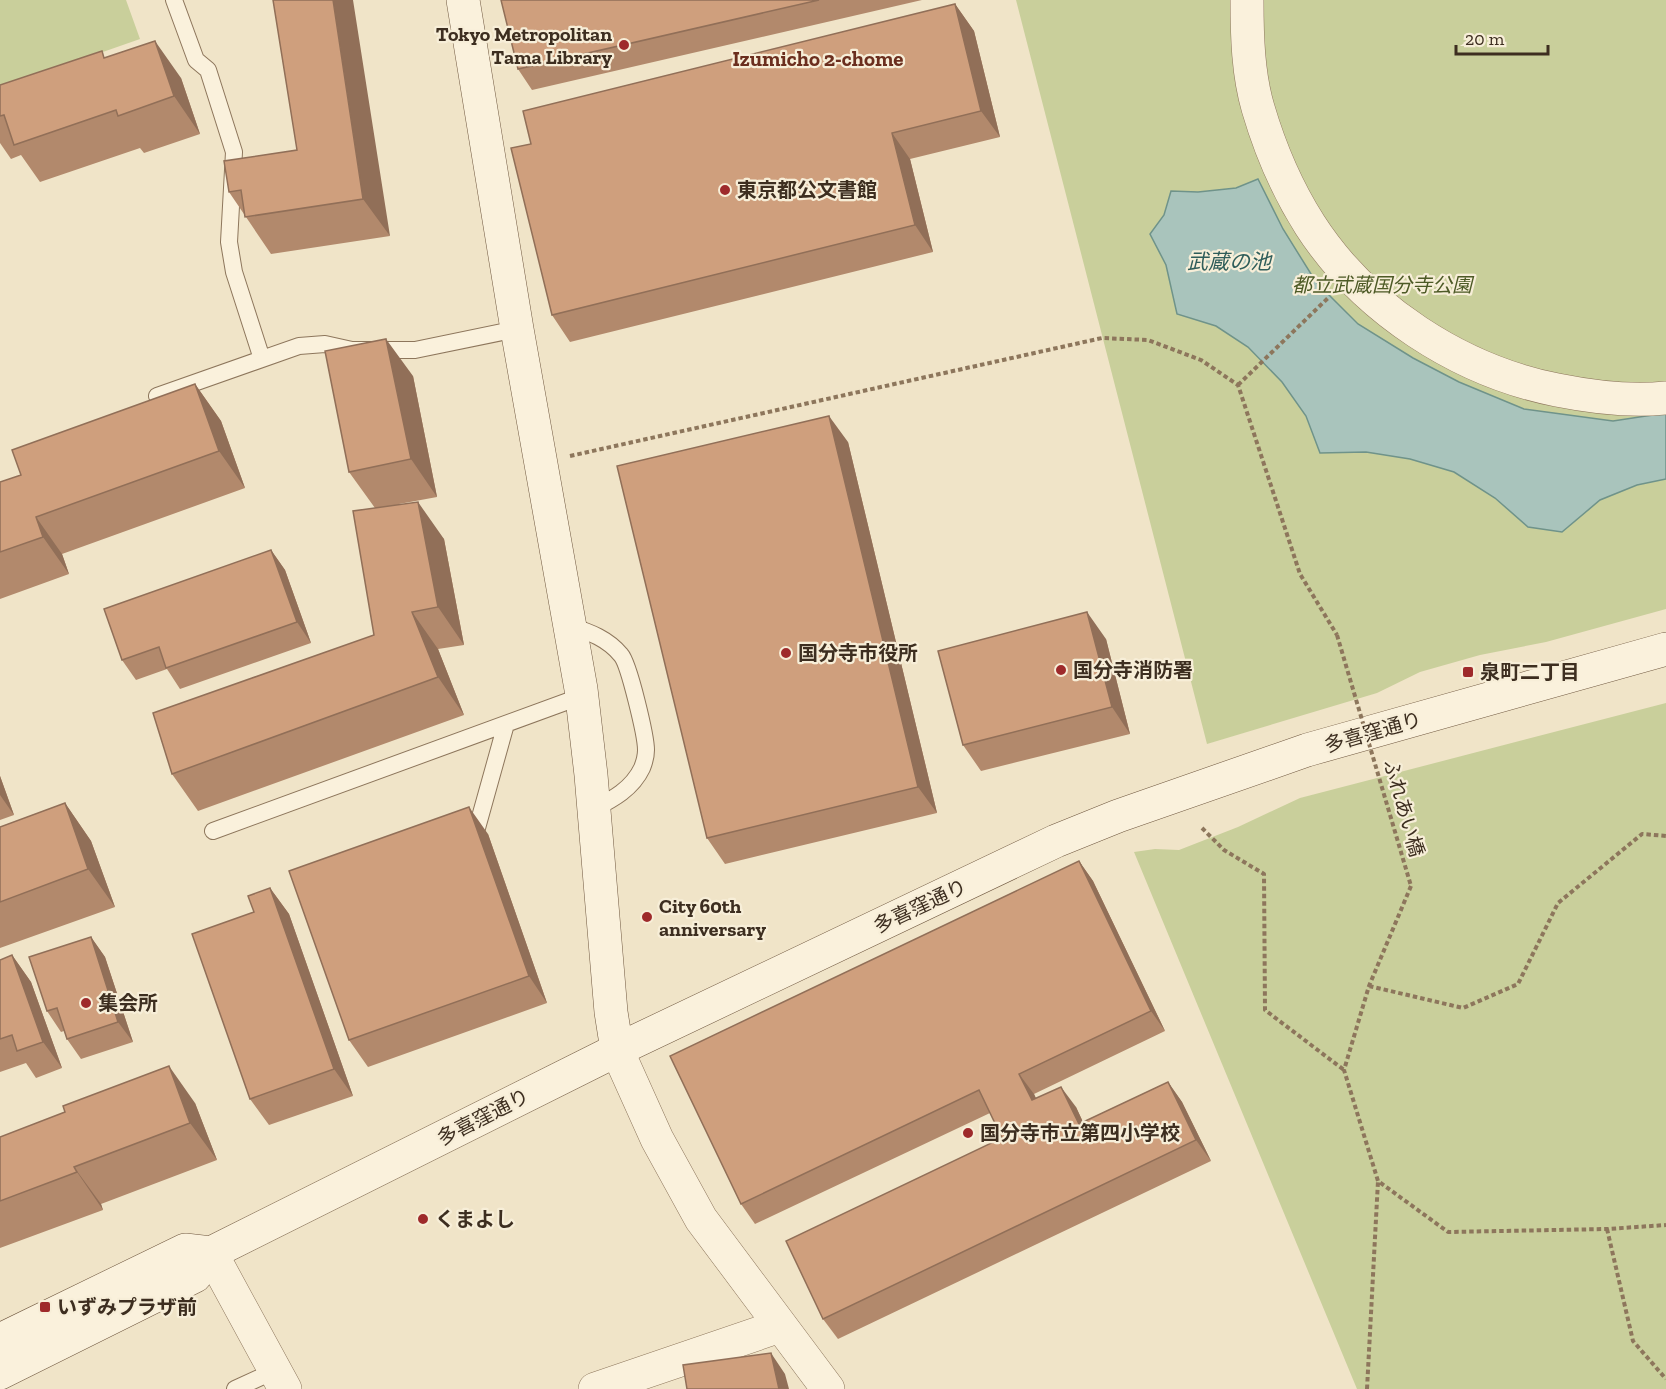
<svg xmlns="http://www.w3.org/2000/svg" width="1666" height="1389" viewBox="0 0 1666 1389" font-family="'Zilla Slab','Noto Sans JP',serif">
  <rect width="100%" height="100%" fill="#f0e4c8"/>
  <path fill="#c9cf9b" d="M0,0H126L140,39L0,88Z
    M1016,0H1666V609L1546,642L1480,655L1420,672L1377,693L1207,744Z
    M1666,703V1389H1357L1134,852L1155,849L1179,850L1238,827L1300,798Z"/>
  <path fill="#a9c4bc" stroke="#6f938a" stroke-width="1.5" d="M1258,179L1283,229L1316,282L1358,324L1413,358L1459,382L1524,409L1613,421L1666,413V479L1637,485L1600,500L1562,532L1528,527L1495,498L1454,472L1410,459L1366,452L1320,453L1306,416L1282,382L1248,347L1216,326L1177,314L1166,265L1150,234L1164,215L1171,191L1198,192L1236,188Z"/>
  <g fill="none" stroke-linecap="round" stroke-linejoin="round">
    <defs>
      <path id="lane" d="M174,0L196,60L208,70L234,152L229,242L234,272L262,359
        M157,396L299,346L325,344L352,350H415L517,329
        M570,626C590,632 608,639 621,655C629,664 646,736 646,750C646,755 644,763 642,768C632,789 613,799 594,809
        M477,828L506,724
        M213,831L582,696
        M235,1389L274,1371"/>
      <path id="street" d="M1247,0C1247,36 1248,74 1258,108C1270,149 1287,189 1310,225C1364,309 1460,371 1557,390C1592,397 1630,402 1666,398
        M617,1050L657,1139L701,1219L828,1389
        M211,1253L285,1389
        M595,1389L780,1326"/>
      <path id="secondary" d="M463,0L517,329L581,689L591,775L611,1012L617,1050
        M0,1340L185,1250L211,1253
        M0,1373L195,1276L211,1253L617,1050L1056,841L1118,816L1307,750L1666,649"/>
    </defs>
    <use href="#lane" stroke="#8d765c" stroke-width="18"/>
    <use href="#street" stroke="#8d765c" stroke-width="34"/>
    <use href="#secondary" stroke="#6f573f" stroke-width="34"/>
    <path stroke="#8d765c" stroke-width="4" stroke-dasharray="4.5 3" stroke-linecap="butt" d="M1238,385L1328,298
      M570,456L1102,338L1148,340L1201,360L1238,385L1300,574L1337,635
      M1202,828L1224,850L1264,874L1265,1010L1344,1070
      M1411,886L1369,986L1344,1070L1378,1181L1448,1232L1607,1229L1666,1225
      M1369,986L1463,1008L1518,984L1558,903L1642,834L1666,836
      M1607,1229L1633,1341L1666,1379
      M1367,1389L1378,1181"/>
    <use href="#lane" stroke="#faf1dc" stroke-width="16"/>
    <use href="#street" stroke="#faf1dc" stroke-width="33"/>
    <use href="#secondary" stroke="#faf1dc" stroke-width="33"/>
    <path stroke="#8d765c" stroke-width="4" stroke-dasharray="4.5 3" stroke-linecap="butt" d="M1337,635L1411,886"/>
  </g>
  <path fill="#b2896c" d="M273,0L390,236L271,254L229,192L297,150Z
    M501,0H922L532,90L518,69Z
    M955,4L974,31L1000,137L910,159L933,252L570,342L552,315L531,144Z
    M107,57L181,78L200,134L144,153L140,148L40,182L21,155L11,159L0,143V105Z
    M413,376L437,497L399,504L444,539L464,645L438,649L464,715L198,811L172,774L374,635L375,508L349,472Z
    M195,384L221,421L245,488L62,554L69,574L0,599V482L21,475Z
    M848,442L937,813L725,864L707,838Z
    M271,550L285,570L311,643L180,689L167,669L136,680L122,660Z
    M1106,639L1130,734L981,771L963,745Z
    M0,776L14,815L0,820Z
    M65,803L91,841L115,907L0,948V827Z
    M488,834L547,1003L368,1067L349,1040Z
    M1079,861L1093,881L1165,1031L1034,1094L1036,1099L1076,1107L1083,1122L1168,1082L1182,1102L1211,1161L838,1339L823,1319L1002,1138L990,1113L755,1224L741,1204Z
    M270,888L289,914L353,1096L269,1125L250,1099L254,912Z
    M91,937L105,957L133,1042L81,1059L67,1039L64,1031L61,1032L47,1011Z
    M12,955L31,982L62,1068L36,1078L26,1063L0,1072V960Z
    M195,1103L217,1160L101,1204L103,1210L0,1248V1137Z"/>
  <path fill="#916f58" d="M333,0H353L390,236L363,199Z
    M955,4L974,31L1000,137L981,111Z
    M155,41L181,78L200,134L174,96Z
    M892,133L910,159L933,252L915,225Z
    M386,339L413,376L437,497L411,459Z
    M195,384L221,421L245,488L219,451Z
    M829,416L848,442L937,813L918,787Z
    M418,502L444,539L464,645L438,607Z
    M36,517L62,554L69,574L43,537Z
    M271,550L285,570L311,643L297,622Z
    M412,612L438,649L464,715L438,677Z
    M1087,612L1106,639L1130,734L1112,707Z
    M0,776L14,815L0,795Z
    M65,803L91,841L115,907L88,869Z
    M469,807L488,834L547,1003L529,976Z
    M1079,861L1093,881L1165,1031L1151,1011Z
    M270,888L289,914L353,1096L334,1069Z
    M91,937L105,957L133,1042L118,1022Z
    M12,955L31,982L62,1068L43,1042Z
    M169,1066L195,1103L217,1160L190,1123Z
    M1019,1074L1034,1094L1047,1121L1032,1100Z
    M1168,1082L1182,1102L1211,1161L1196,1140Z
    M1061,1087L1076,1107L1093,1144L1079,1124Z
    M74,1167L101,1204L103,1210L77,1172Z
    M771,1353L785,1374L789,1389H779Z"/>
  <path fill="#cf9f7d" stroke="#916f58" stroke-width="1.5" d="M273,0H333L363,199L245,217L241,190L229,192L224,161L297,150Z
    M501,0H819L518,69Z
    M955,4L981,111L892,133L915,225L552,315L511,148L531,144L523,111Z
    M155,41L174,96L118,116L116,110L14,145L4,115L0,116V85L102,51L104,58Z
    M386,339L411,459L349,472L325,351Z
    M195,384L219,451L36,517L43,537L0,552V482L21,475L12,450Z
    M829,416L918,787L707,838L617,466Z
    M418,502L438,607L412,612L438,677L172,774L153,713L374,635L353,511Z
    M271,550L297,622L166,668L159,647L122,660L104,609Z
    M1087,612L1112,707L963,745L938,651Z
    M65,803L88,869L0,902V827Z
    M469,807L529,976L349,1040L289,871Z
    M1079,861L1151,1011L1019,1074L1032,1100L1061,1087L1079,1124L1168,1082L1196,1140L823,1319L786,1241L1002,1138L979,1090L741,1204L670,1056Z
    M270,888L334,1069L250,1099L192,934L254,912L248,896Z
    M91,937L118,1022L67,1039L57,1008L47,1011L29,957Z
    M12,955L43,1042L17,1051L12,1035L0,1039V960Z
    M169,1066L190,1123L74,1167L77,1172L0,1201V1137L65,1112L63,1106Z
    M771,1353L779,1389H687L683,1365Z"/>
  <g fill="#9e2a2b" stroke="#f7eed8" stroke-width="2">
    <circle cx="624" cy="45" r="6"/>
    <circle cx="725" cy="190" r="6"/>
    <circle cx="786" cy="653" r="6"/>
    <circle cx="1061" cy="670" r="6"/>
    <rect x="1462" y="666" width="12" height="12" rx="3"/>
    <circle cx="647" cy="917" r="6"/>
    <circle cx="86" cy="1003" r="6"/>
    <circle cx="968" cy="1133" r="6"/>
    <circle cx="423" cy="1219" r="6"/>
    <rect x="39" y="1301" width="12" height="12" rx="3"/>
  </g>
  <g text-anchor="middle" stroke-width="4.5" stroke-linejoin="round" paint-order="stroke">
    <g font-size="20" font-weight="bold" fill="#3d2e20" stroke="#f7eed8" text-anchor="start">
      <text x="612" y="41" text-anchor="end">Tokyo Metropolitan<tspan x="612" dy="23">Tama Library</tspan></text>
      <text x="737" y="197">東京都公文書館</text>
      <text x="798" y="660">国分寺市役所</text>
      <text x="1073" y="677">国分寺消防署</text>
      <text x="1480" y="679">泉町二丁目</text>
      <text x="659" y="913">City 60th<tspan x="659" dy="23">anniversary</tspan></text>
      <text x="98" y="1010">集会所</text>
      <text x="980" y="1140">国分寺市立第四小学校</text>
      <text x="435" y="1226">くまよし</text>
      <text x="57" y="1314">いずみプラザ前</text>
    </g>
    <g font-size="20" font-style="italic" fill="#4d5a26" stroke="#f7eed8">
      <text x="1382" y="292">都立武蔵国分寺公園</text>
    </g>
    <g font-size="20" fill="#3d2e20" stroke="#f7eed8">
      <text transform="translate(1373 732) rotate(-16)" y="7">多喜窪通り</text>
      <text transform="translate(1404 808) rotate(74)" y="7">ふれあい橋</text>
      <text transform="translate(920 906) rotate(-25)" y="7">多喜窪通り</text>
      <text transform="translate(483 1117) rotate(-27)" y="7">多喜窪通り</text>
    </g>
    <g font-size="21" font-weight="bold" fill="#6b2e1e" stroke="#f7eed8">
      <text x="818" y="66">Izumicho 2-chome</text>
    </g>
    <g font-size="21" font-style="italic" fill="#2f5d5a" stroke="#f7eed8">
      <text x="1229" y="269">武蔵の池</text>
    </g>
  </g>
  <path d="M1456 45v9h92v-9" fill="none" stroke="#3d2e20" stroke-width="3"/>
  <text x="1465" y="45" font-size="18" fill="#3d2e20" stroke="#f7eed8" stroke-width="4.5" paint-order="stroke">20 m</text>
</svg>
